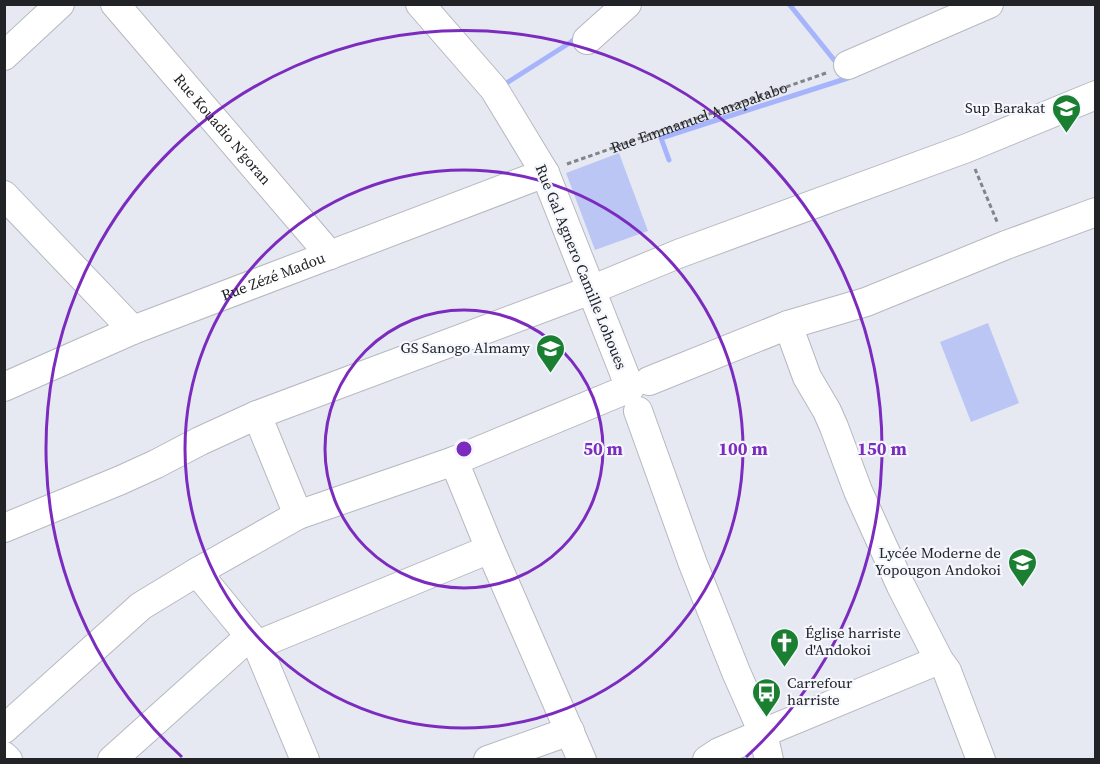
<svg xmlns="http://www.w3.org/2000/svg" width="1100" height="764" viewBox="0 0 1100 764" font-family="'Source Serif 4',serif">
  <rect width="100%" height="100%" fill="#e7e9f2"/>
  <path fill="#bcc6f5" d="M619,153L648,231L595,250L566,173Z
    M988,323L1019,403L971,422L940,342Z"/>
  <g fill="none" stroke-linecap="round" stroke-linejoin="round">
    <path stroke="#a5b4fb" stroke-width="5" d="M789,4L839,66
      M507,87L505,84L571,42L577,37
      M669,160L661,138L848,78L846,76"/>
    <defs>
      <g id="minor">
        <path id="s2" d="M115,4L330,255"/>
        <path d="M587,40L627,4"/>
        <path d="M4,56L60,4"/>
        <path d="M848,65L989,4"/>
        <path d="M4,195L133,330"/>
        <path d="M788,325L807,377L827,411L834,427L858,491L901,586L939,660L947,671L981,760"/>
        <path d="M649,381L788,325L866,302L1006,245L1096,212"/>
        <path id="s3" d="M4,387L133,330L545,173"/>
        <path d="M638,411L693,564L736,672L763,733L769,760"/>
        <path d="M257,415L298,515"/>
        <path d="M454,461L490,549L582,760"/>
        <path d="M4,528L121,480L156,464L200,441L257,415L591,290L678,254L967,148L1096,95"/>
        <path d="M197,572L257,645L305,760"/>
        <path d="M257,645L490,549"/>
        <path d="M4,729L141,606L197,572L298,515L454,461L630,388L545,173L494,89L420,4"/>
        <path d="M4,756L8,760"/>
        <path d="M112,760L250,636"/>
        <path d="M488,760L570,731"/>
        <path d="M707,760L719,752L763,733L939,660"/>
      </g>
    </defs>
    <use href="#minor" stroke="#b6b8c0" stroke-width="30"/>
    <g stroke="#82848a" stroke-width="3" stroke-dasharray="4.5 3" stroke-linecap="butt">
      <path id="s1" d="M567,164L826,73"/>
      <path d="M975,169L998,224"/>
    </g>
    <use href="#minor" stroke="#fff" stroke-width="28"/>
  </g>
  <g fill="none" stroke="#7b2cbf" stroke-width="3">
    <circle cx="464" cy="449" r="139"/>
    <circle cx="464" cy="449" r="279"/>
    <path d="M182 757A418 418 0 1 1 746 757"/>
  </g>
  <defs>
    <symbol id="school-pin" viewBox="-11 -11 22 30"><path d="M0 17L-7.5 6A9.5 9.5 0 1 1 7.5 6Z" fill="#1b7f32" stroke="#f5f7fe"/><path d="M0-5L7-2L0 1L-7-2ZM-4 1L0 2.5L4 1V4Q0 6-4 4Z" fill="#fff"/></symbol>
    <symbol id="church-pin" viewBox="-11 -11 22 30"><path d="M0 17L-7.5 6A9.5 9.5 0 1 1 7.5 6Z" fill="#1b7f32" stroke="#f5f7fe"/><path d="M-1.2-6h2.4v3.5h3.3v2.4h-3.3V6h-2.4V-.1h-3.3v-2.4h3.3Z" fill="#fff"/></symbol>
    <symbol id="bus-pin" viewBox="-11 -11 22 30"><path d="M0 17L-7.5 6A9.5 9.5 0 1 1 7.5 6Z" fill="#1b7f32" stroke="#f5f7fe"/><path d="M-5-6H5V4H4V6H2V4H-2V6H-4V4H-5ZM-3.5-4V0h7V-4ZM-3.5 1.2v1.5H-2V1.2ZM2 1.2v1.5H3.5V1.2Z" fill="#fff"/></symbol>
  </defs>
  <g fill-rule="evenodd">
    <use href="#school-pin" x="1050" y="92" width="33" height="45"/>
    <use href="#school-pin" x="534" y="332" width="33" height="45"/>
    <use href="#school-pin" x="1006" y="546" width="33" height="45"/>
    <use href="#church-pin" x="768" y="626" width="33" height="45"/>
    <use href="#bus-pin" x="750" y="676" width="33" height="45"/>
  </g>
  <g text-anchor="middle" stroke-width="4.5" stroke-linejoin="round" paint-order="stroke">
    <g font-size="15" fill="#222326" stroke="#f5f7fe" text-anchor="end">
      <text x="1045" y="113">Sup Barakat</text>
      <text x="530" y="353">GS Sanogo Almamy</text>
      <text x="1001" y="558">Lycée Moderne de<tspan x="1001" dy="17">Yopougon Andokoi</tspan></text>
      <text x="805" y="638" text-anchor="start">Église harriste<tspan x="805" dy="17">d'Andokoi</tspan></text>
      <text x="787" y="688" text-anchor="start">Carrefour<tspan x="787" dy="17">harriste</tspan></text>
    </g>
    <g font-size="15" fill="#222326" stroke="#f5f7fe">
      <text dy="5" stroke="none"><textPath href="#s1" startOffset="140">Rue Emmanuel Amapakabo</textPath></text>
      <text dy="5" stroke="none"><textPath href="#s2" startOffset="165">Rue Kouadio N’goran</textPath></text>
      <text transform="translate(581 267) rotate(68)" y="5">Rue Gal Agnero Camille Lohoues</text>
      <text dy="5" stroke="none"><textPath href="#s3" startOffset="291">Rue Zézé Madou</textPath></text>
    </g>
  </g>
  <circle cx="464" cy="449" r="9" fill="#7b2cbf" stroke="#f5f7fe" stroke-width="3"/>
  <g font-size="18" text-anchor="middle" font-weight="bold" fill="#7b2cbf" stroke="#f5f7fe" stroke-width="4.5" stroke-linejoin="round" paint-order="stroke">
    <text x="603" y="455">50 m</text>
    <text x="743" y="455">100 m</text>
    <text x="882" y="455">150 m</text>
  </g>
  <rect width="1100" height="764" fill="none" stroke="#222326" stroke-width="12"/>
</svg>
